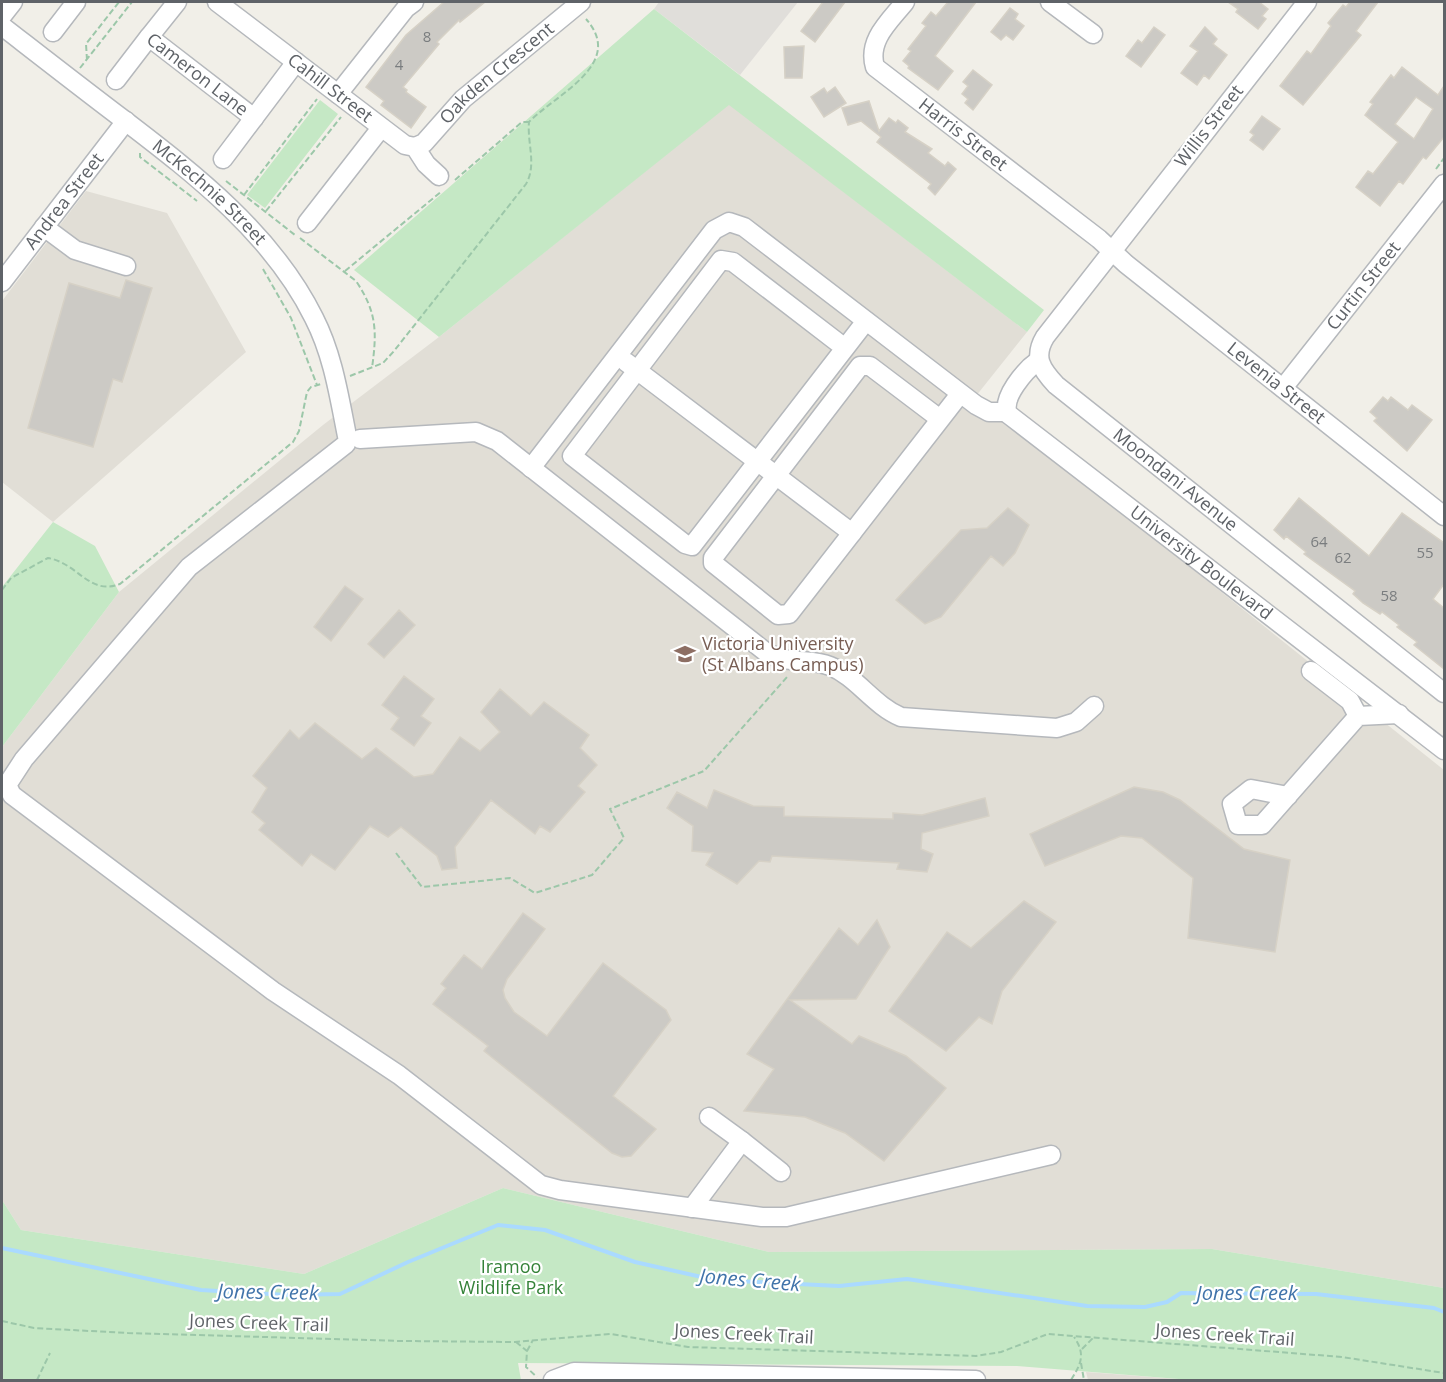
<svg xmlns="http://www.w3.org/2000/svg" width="1446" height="1382" viewBox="0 0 1446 1382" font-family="'Open Sans',sans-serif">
  <rect width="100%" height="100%" fill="#f1efe8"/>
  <path fill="#e0deda" d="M659,2H798L740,75L654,9Z"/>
  <path fill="#e1ded6" d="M729,104L1027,332L976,396L1444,770V1288L1212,1249L769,1252L503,1188L304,1274L21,1230L2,1200V747L119,592L323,425L439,337Z
    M86,191L167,213L246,352L53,522L2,482V301Z
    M1086,1372L1191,1380H1088Z"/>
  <path fill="#c5e8c5" d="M654,9L1044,310L1027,332L729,105L439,337L354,270Z
    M320,100L338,114L265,208L247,195Z
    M53,522L95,546L119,592L2,747V587Z
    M503,1188L769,1252L1212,1249L1444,1288V1380H1191L1017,1366L518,1363L521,1380H2V1200L21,1230L304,1274Z"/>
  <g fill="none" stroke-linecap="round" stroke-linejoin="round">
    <path stroke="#aadaff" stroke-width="4" d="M2,1248L201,1290L287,1295L340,1294L408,1262L498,1225L545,1230L635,1262L715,1280L839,1286L907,1279L1087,1306L1145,1307L1167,1302L1181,1293L1316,1294L1434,1308L1444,1312"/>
  </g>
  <path fill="#cccac5" stroke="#d6d1c6" stroke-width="1.5" fill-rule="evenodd" d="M444,2H485L460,22L459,20L437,42L439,44L403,87L407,90L406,92L426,107L411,128L381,105L384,101L366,87L406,35Z
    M823,2H845L815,42L801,31Z
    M948,2H976L935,56L953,71L938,90L908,68L909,66L903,61L911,51L908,49L926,26L922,23L931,12L936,16Z
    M1228,2H1259L1268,9L1262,16L1266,19L1258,29L1236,12L1238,9Z
    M1350,2H1378L1356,31L1361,35L1303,105L1280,86L1307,51L1311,54L1331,26L1328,23L1343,5L1346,7Z
    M1010,8L1018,14L1015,19L1024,26L1013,40L1006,35L1001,40L991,32Z
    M1154,27L1165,35L1141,67L1126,56L1138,40L1142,43Z
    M1205,27L1217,39L1213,44L1227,55L1209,79L1204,75L1197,85L1181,73L1198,51L1190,46Z
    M804,46L802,78H785L784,47Z
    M1402,67L1438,95L1444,86V137L1426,159L1423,157L1403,184L1399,181L1380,206L1356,187L1368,171L1373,174L1398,142L1365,115L1373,104L1370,102L1391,75L1394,78ZM1416,97L1433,109L1414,139L1395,124Z
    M973,70L992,85L973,110L965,103L968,99L962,94L968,86L963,82Z
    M835,87L846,103L824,117L811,97L824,88L827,93Z
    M869,101L879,131L889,118L896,123L898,120L908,128L905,132L932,149L928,153L945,166L948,162L956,169L935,195L928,188L931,184L877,142L881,137L861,121L848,125L842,108Z
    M1262,116L1280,129L1263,150L1250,140L1254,135L1250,132Z
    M126,280L152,288L122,382L113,379L93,447L28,428L69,283L120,298Z
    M1383,397L1388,401L1391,397L1408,410L1412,405L1432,420L1407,451L1374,421L1377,418L1370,412Z
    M1299,498L1369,556L1402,513L1444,543V584L1433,599L1444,608V669L1414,645L1417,642L1397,627L1399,625L1382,612L1380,614L1363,603L1353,594L1355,591L1304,554L1306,552L1286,536L1284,539L1274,530Z
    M1008,508L1029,525L1015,553L1003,566L991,556L941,617L925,624L896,600L961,530L987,528Z
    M345,586L363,599L331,641L314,627Z
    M399,610L415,625L384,658L368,644Z
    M404,676L434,699L421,716L431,723L414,746L391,729L399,718L382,705Z
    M500,689L531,716L544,702L589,735L580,748L597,765L578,786L585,792L550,832L540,826L535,834L491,800L455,847L457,868L442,870L437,856L401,827L388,837L370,826L335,870L311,854L302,866L259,830L265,823L252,812L267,788L253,776L290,730L299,739L315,723L362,759L376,748L414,777L433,774L460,737L480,751L500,732L481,712Z
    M1134,787L1163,792L1180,800L1244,849L1290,860L1275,952L1188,938L1193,878L1142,838L1121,836L1045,866L1030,834Z
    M714,790L753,806L784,807V816L893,819V813L922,815L985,798L989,816L922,833L921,849L933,854L927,872L897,869L899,863L772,856L770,862L759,861L737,884L706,865L713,853L692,851L693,826L667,808L677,792L707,808Z
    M1024,901L1056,922L1002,991L992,1024L979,1017L946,1051L889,1011L947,932L971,948Z
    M523,913L545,929L507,979L503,990L505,998L514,1012L547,1036L603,963L666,1010L671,1020L613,1096L656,1129L631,1156L622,1157L612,1153L484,1051L488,1046L433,1004L446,988L441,984L464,955L482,969Z
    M877,920L890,947L856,999L790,1000L852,1044L859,1036L906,1056L946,1088L884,1161L845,1133L805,1117L744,1111L774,1069L747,1054L839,928L858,945Z"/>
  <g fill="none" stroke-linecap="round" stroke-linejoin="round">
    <defs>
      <g id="minor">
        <path id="s1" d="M177,2L149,37L254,118"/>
        <path id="s2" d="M217,2L405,145L415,147L426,164L439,176"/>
        <path id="s3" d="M905,2C890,21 867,40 875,67L1099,239L1126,264L1444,516"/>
        <path d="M1050,2L1093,34"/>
        <path id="s4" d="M1307,2L1045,337C1033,357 1041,369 1056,385L1444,693"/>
        <path d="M2,16L13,2"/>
        <path id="s5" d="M2,26C42,57 83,89 124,120C196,175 273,235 314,318C333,355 339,396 347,436"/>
        <path d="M53,32L76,2"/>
        <path d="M116,80L149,37"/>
        <path d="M338,94L406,8L414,2"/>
        <path id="s6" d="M415,147L424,143L463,99L581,2"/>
        <path d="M223,159L296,62"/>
        <path d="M307,223L381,128"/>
        <path d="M44,227L75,250L126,266"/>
        <path id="s7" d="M2,282L126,121"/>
        <path d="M845,348L733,262L721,260L572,456L685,544L692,546L866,321"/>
        <path id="s8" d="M1038,361C1025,370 1001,398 1008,414L1444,750"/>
        <path d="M626,362L852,533"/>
        <path id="s9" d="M1283,388L1444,184"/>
        <path d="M940,419L870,366H860L713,558V563L778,615L789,614L960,394"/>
        <path d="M360,439L476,432L497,441L767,653C792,665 810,658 830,666C857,677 873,705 901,717L1057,728L1076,722L1094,706"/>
        <path d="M346,444L189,567L24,759L7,785L12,795L273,991L399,1075L541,1185L560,1190L762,1217H786L1051,1155"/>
        <path d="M531,468L714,230L729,222L744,227L976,405L989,412H1006"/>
        <path d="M1311,671L1350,701L1358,716"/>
        <path d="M1288,796L1251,789L1232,804L1238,825H1262L1358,716L1399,714"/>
        <path d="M742,1141L781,1172"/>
        <path d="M692,1208L742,1141L709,1117"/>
        <path d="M553,1380L574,1372L976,1380"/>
      </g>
    </defs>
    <use href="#minor" stroke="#b5b8bc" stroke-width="21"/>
    <path stroke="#9cc7a9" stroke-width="2" stroke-dasharray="6 3" stroke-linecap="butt" d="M87,60L86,44L119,2
      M80,68L132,2
      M140,153V157L197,201
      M1436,169L1444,158
      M455,180L522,122H529
      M226,181L295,235
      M244,195L317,99
      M266,211L341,117
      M300,238L356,281C377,312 377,332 372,368
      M263,269L291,318L317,385
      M345,271L442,191
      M350,376L383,363L394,351L526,184C537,165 527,143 529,122C556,94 626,64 586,19
      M2,590L11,578L48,558C78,563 89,596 120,584L293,442L299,431L307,392L311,387L321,384
      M396,853L422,887L510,878L535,893L592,875L624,838L610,809L704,771L787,677
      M2,1321L34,1328L128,1333L401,1341L515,1342L611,1334L688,1347L976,1356L1001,1352L1048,1334L1342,1357L1444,1373
      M516,1342L527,1351L526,1367L537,1377
      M1082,1349L1093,1338
      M527,1351L533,1340
      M1081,1363L1084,1380
      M37,1380L50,1353
      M1071,1380C1081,1364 1086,1354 1074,1337"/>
    <use href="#minor" stroke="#fff" stroke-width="18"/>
  </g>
  <defs>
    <symbol id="university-bare" viewBox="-9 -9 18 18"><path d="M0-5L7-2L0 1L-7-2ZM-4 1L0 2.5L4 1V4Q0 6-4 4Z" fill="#8d6e63" stroke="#fff" stroke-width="2.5" paint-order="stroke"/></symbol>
  </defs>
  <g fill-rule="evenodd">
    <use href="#university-bare" x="670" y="639" width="30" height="30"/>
  </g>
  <g text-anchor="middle" stroke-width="4.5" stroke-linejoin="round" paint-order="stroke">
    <g font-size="15" fill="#7a7d7f">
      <text x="427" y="42">8</text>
      <text x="399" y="70">4</text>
      <text x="1319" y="547">64</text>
      <text x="1425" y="558">55</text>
      <text x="1343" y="563">62</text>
      <text x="1389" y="601">58</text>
    </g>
    <g font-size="18" fill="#5f6368" stroke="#fff">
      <text dy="6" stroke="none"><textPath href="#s1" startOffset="106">Cameron Lane</textPath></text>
      <text dy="6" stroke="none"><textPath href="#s6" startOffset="111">Oakden Crescent</textPath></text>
      <text dy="6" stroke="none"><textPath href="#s2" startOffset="142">Cahill Street</textPath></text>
      <text transform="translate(1209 126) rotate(-52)" y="6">Willis Street</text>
      <text dy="6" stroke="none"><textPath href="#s3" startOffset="186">Harris Street</textPath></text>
      <text dy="6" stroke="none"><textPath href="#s5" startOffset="266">McKechnie Street</textPath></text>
      <text dy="6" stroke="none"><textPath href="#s7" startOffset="102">Andrea Street</textPath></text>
      <text dy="6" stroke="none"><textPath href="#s9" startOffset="130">Curtin Street</textPath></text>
      <text dy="6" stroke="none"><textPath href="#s3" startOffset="586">Levenia Street</textPath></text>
      <text dy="6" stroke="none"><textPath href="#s4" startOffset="632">Moondani Avenue</textPath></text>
      <text dy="6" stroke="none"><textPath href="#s8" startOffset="308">University Boulevard</textPath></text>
      <text transform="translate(259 1323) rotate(2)" y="6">Jones Creek Trail</text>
      <text transform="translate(744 1334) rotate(3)" y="6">Jones Creek Trail</text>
      <text transform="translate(1225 1335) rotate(4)" y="6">Jones Creek Trail</text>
    </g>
    <g font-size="18" fill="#785e54" stroke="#fff" text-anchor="start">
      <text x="702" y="650">Victoria University<tspan x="702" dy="21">(St Albans Campus)</tspan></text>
    </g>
    <g font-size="18" fill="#348238" stroke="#fff">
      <text x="511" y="1273">Iramoo<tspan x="511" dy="21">Wildlife Park</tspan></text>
    </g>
    <g font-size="20" font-style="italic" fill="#4174aa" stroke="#fff">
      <text transform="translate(750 1280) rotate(5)" y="7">Jones Creek</text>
      <text transform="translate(268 1292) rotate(1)" y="7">Jones Creek</text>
      <text x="1247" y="1300">Jones Creek</text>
    </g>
  </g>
  <rect width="1446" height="1382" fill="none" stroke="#5f6368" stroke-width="6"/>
</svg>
